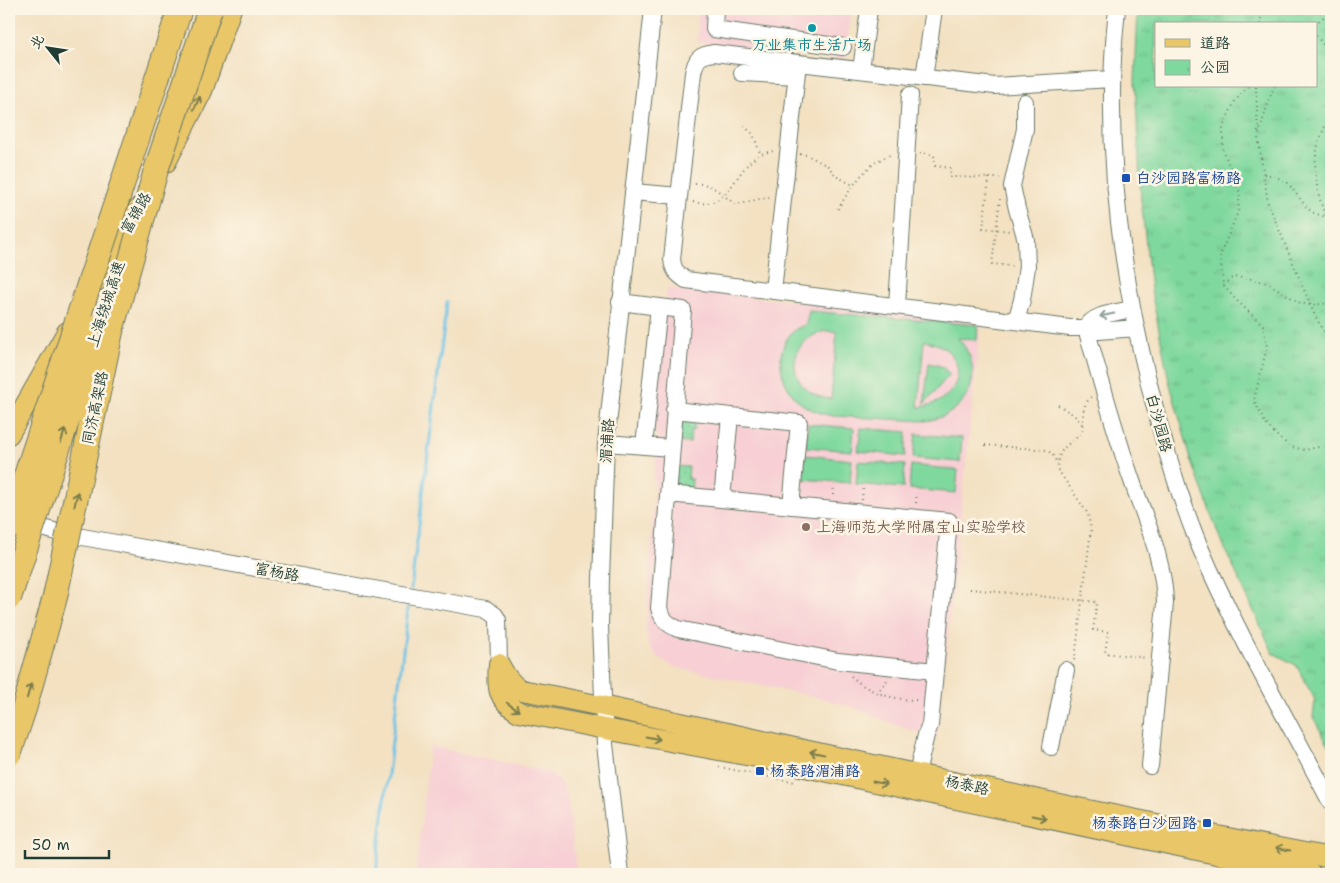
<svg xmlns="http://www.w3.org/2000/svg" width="1340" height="883" viewBox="0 0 1340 883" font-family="'Shantell Sans','LXGW WenKai TC',sans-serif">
  <defs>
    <pattern id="park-tufts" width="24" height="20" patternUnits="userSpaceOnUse" patternTransform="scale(1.25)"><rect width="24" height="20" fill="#7fd89e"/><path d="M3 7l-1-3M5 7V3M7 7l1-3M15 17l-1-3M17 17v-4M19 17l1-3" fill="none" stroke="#6dba89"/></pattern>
    <pattern id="garden-dots" width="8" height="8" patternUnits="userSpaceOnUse" patternTransform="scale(1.25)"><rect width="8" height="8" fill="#7fd89e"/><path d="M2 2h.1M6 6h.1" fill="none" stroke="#6dba89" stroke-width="1.8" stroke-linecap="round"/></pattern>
  </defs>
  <rect width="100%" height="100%" fill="#fcf5e5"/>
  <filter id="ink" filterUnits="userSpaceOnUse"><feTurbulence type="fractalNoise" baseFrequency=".02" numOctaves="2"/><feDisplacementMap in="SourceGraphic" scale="10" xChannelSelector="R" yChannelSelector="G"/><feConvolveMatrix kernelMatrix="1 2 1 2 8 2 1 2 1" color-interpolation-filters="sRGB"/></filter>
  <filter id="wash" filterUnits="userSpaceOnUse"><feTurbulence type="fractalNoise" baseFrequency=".0096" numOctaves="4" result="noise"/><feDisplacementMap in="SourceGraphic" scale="20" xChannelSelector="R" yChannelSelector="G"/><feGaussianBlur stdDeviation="1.12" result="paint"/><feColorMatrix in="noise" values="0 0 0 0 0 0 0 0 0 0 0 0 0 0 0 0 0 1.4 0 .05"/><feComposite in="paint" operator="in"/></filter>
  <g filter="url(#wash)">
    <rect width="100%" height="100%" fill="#f3e1c2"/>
    <path fill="#f7cfd4" d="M698,9H852L845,59L697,42Z
      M667,288L981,322L937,737L906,729L850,706L820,698L674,667L658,658L652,651L648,644L646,632L655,481L653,480L658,441L653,420Z
      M430,746L545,771L550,773L562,784L567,797L577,874H416Z"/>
    <path fill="#7fd89e" stroke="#4f8a69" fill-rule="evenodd" d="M809,311L978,325L977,340L958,338C989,372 968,417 924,421L834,416C822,414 809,410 799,402C779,384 772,347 796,329C799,327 803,326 806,324ZM826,331L837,332L831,399C787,395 781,341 826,331ZM924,341C973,348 966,403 918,407Z
      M929,363L941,366L950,374L924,404Z
      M808,424L854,428L852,451L806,447Z
      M861,428L907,432L905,456L858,451Z
      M916,434L962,438L960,462L913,458Z
      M805,455L852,460L850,483L803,479Z
      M858,461L905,465L903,488L856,484Z
      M911,465L958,470L956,493L909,489Z"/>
    <path fill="url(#park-tufts)" stroke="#4f8a69" fill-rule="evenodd" d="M1138,9H1331V750L1313,717L1315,700L1296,665L1273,653L1219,536L1191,459L1169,381L1151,290L1141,200L1135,81ZM1156,24H1316V86H1156Z"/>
    <path fill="url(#garden-dots)" stroke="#4f8a69" d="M689,417H695L694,430H691L690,443L677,442C678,430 677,422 689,417Z
      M675,466L689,467L688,479H692L691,493L681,490L676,485Z"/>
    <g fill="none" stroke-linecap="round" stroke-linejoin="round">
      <path stroke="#69c2e6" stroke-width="3" d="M411,589L447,302
        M376,874L409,601"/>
    </g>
  </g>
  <g filter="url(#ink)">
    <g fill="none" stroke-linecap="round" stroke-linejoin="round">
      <defs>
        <path id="minor" d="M715,9L714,29L843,47
          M1117,9C1103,135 1119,265 1150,388C1163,441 1178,494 1199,545C1237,634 1286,717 1331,803
          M861,70L869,9
          M742,73L796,76
          M924,78L934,9
          M1112,79L995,86L714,53C699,55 696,59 693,73L672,259C673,270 677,274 686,280L1070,328H1086L1099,331L1136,328
          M633,192L679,196
          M773,291L798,63
          M620,302L683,310L659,608C662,619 667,624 678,629L838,661L935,671
          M897,306L910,95
          M1132,309C1117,313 1094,313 1086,328C1100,378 1114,429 1131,478C1145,519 1164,559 1165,603L1150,766
          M1016,321L1022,300L1027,267L1026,240L1017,209L1012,186L1025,129V102
          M674,410L799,423L791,506
          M606,443L671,448
          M644,446L659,307
          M668,494L949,521L930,725L926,735L917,774
          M722,499L730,416
          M23,522L60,533L486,609L495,615L498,620L499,664
          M1051,747L1066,670
          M620,874L605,744L600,626L601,579L606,443L653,9"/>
        <path id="major" d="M166,162L202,91L231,9
          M97,281L140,207
          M9,434L67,332
          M499,664C497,688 497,699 519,712L605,729L762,758L1311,874
          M499,664C505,675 510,684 521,690C608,706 694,726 781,745C964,785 1147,823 1331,858"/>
      </defs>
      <use href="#minor" stroke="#697666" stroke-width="18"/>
      <use href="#major" stroke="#697666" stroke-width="22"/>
      <path stroke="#697666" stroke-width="2" stroke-dasharray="1 4" stroke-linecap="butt" d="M1260,24L1262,9
        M1315,24L1331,11
        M1316,36L1331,53
        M1248,86L1235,101L1223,127V150L1240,193L1238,212L1220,255L1223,285L1235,299L1263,325L1267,347L1254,400L1265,423L1280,439L1292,447L1305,450L1331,444
        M1256,86L1258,134
        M1275,86L1269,99L1258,137L1268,203L1315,316L1331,343
        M1331,113C1326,125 1319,138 1317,150C1312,173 1319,206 1331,226
        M744,126L753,134L760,153
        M920,153L934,155L935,166L951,168L950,177L1000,178
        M800,154L807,155L828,166L836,176L853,185
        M1264,174L1275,176L1288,183L1307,208L1314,213L1325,217
        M989,178L983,228L1010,231
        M695,184C712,182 722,195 735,204C747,203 758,198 770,198
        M1000,199L992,264L1012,266
        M693,202C738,213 733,152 776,151
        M838,209C851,187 868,161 893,154
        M1223,285L1233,277L1252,279L1268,283L1300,303L1310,305L1331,303
        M1058,405L1074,415L1082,424
        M985,445L1047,450L1052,454L1057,463
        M833,495L834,485
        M862,500L863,488
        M916,503L917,493
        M970,589L1097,602L1093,630L1108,632L1105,653L1147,658
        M1074,660L1075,658L1091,530L1088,514L1058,470C1056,449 1068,445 1082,433C1084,419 1080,408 1091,397
        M851,676C870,694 894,700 920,700
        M877,693L888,679
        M719,767L795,782"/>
      <use href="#minor" stroke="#fff" stroke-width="16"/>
      <use href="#major" stroke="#e9c769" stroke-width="20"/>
      <defs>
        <path id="highway-bridge" d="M9,527L180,9
          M9,598L98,327
          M9,754L24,709L55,597L111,331L156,170L210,9"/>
      </defs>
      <use href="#highway-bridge" stroke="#697666" stroke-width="26" stroke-linecap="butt"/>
      <use href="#highway-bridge" stroke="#e9c769" stroke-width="24"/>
    </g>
    <defs><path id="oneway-shaft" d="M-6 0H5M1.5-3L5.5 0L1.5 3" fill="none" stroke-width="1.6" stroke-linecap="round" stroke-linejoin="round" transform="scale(1.25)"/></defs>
    <g stroke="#7a7b4c">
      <use href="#oneway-shaft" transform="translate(197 103) rotate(-65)"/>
      <use href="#oneway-shaft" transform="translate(63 436) rotate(-72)"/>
      <use href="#oneway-shaft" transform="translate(76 499) rotate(-78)"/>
      <use href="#oneway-shaft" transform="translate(29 691) rotate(-74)"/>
      <use href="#oneway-shaft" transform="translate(513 707) rotate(35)"/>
      <use href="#oneway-shaft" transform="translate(653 738) rotate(11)"/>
      <use href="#oneway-shaft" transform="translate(817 753) rotate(-168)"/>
      <use href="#oneway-shaft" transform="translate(880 783) rotate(12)"/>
      <use href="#oneway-shaft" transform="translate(1039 817) rotate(12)"/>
      <use href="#oneway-shaft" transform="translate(1283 849) rotate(-169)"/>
    </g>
    <use stroke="#8f9e9a" href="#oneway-shaft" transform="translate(1107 315) rotate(168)"/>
  </g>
  <circle fill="#0f9aa8" stroke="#fcf5e5" stroke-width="2" cx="812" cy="28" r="5"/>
  <g fill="#1a4fb4" stroke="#fcf5e5" stroke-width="2">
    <rect x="1121" y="173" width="10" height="10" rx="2.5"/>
    <rect x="755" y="766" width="10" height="10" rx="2.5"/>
    <rect x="1202" y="818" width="10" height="10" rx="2.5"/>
  </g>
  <circle fill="#8d6e63" stroke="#fcf5e5" stroke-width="2" cx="806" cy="527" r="5"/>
  <g text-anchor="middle" stroke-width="5" stroke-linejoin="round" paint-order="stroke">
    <g font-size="15" fill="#0d838f" stroke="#fcf5e5">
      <text x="812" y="50">万业集市生活广场</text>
    </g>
    <g font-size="15" fill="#164399" stroke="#fcf5e5" text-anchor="start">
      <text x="1136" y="183">白沙园路富杨路</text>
      <text x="770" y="776">杨泰路湄浦路</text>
      <text x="1197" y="828" text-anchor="end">杨泰路白沙园路</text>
    </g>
    <g font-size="15" fill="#1f3d34" stroke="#fcf5e5">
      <text transform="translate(136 213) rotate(-60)" y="5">富锦路</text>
      <text transform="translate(106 304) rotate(-72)" y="5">上海绕城高速</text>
      <text transform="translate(95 408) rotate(-78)" y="5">同济高架路</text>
      <text transform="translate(1159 423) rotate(75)" y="5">白沙园路</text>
      <text transform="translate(607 441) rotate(-86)" y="5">湄浦路</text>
      <text transform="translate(277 572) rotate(10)" y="5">富杨路</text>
      <text transform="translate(967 785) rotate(12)" y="5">杨泰路</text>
    </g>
    <g font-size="15" fill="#785e54" stroke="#fcf5e5" text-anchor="start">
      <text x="816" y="532">上海师范大学附属宝山实验学校</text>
    </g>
  </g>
  <rect width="1340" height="883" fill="none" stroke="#fcf5e5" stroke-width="30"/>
  <rect x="1155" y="22" width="162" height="65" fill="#fcf5e5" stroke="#a4ab9e"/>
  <rect x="1165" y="39" width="25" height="8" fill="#e9c769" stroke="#a4ab9e"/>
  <text x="1200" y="48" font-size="15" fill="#1f3d34">道路</text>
  <rect x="1165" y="60" width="25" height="15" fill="url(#park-tufts)" stroke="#a4ab9e"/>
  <text x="1200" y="72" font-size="15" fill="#1f3d34">公园</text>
  <g transform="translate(48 48) rotate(300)" stroke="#fcf5e5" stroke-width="4" paint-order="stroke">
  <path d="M0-4L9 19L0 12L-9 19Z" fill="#1f3d34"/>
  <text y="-8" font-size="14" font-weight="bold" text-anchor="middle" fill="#1f3d34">北</text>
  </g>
  <path d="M25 850v8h84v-8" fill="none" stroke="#1f3d34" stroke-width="2.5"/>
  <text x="32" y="850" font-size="15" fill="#1f3d34" stroke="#fcf5e5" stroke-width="4" paint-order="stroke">50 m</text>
</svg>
